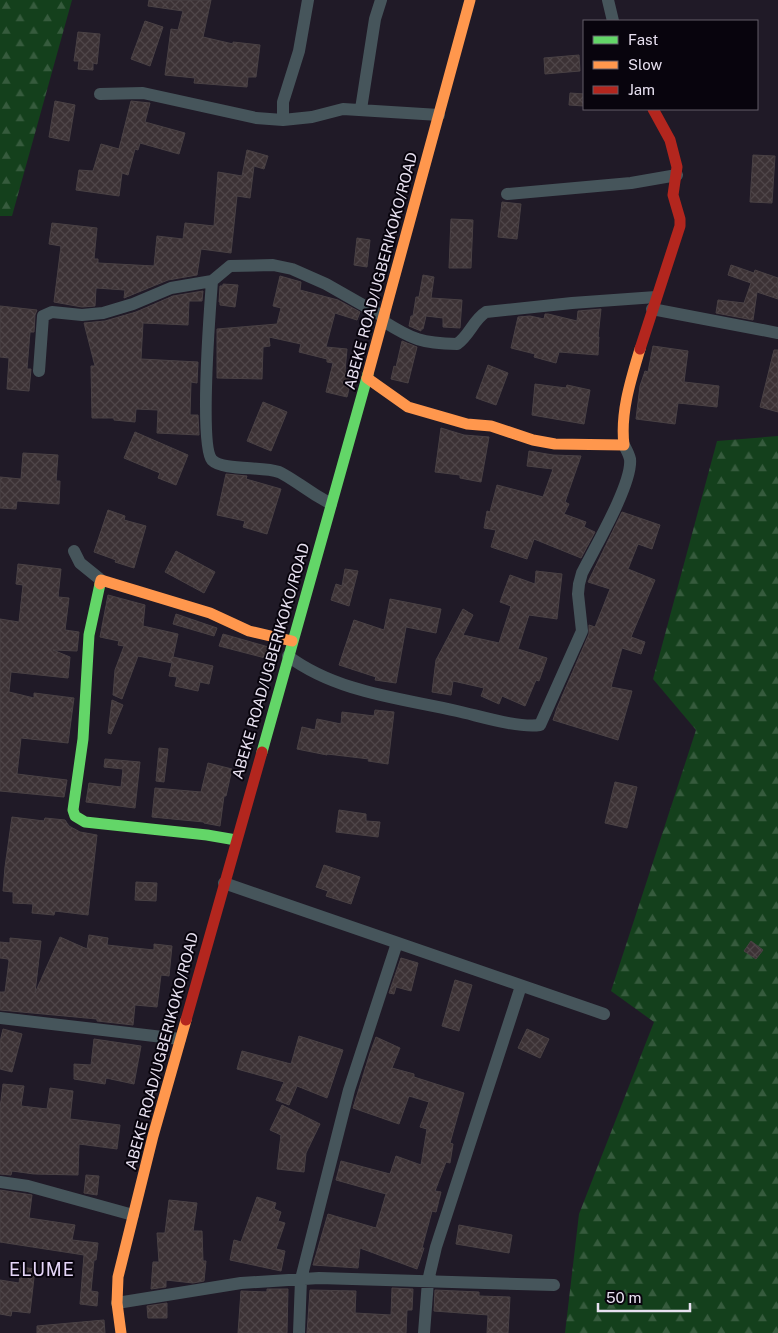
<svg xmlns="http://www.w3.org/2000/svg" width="778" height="1333" viewBox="0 0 778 1333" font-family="'Public Sans',sans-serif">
  <defs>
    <pattern id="forest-firs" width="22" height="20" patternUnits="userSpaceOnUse" patternTransform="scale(1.25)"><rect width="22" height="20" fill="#14401c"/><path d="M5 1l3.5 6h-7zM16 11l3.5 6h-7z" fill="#365b3d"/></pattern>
    <pattern id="building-cross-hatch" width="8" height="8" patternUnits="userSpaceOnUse" patternTransform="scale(1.25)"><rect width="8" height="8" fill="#3c3235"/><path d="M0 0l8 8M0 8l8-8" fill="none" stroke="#4f4649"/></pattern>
  </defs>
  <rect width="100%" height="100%" fill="#201a27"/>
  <path fill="url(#forest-firs)" d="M0,0H72L12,216H0Z
    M778,436V1333H565L579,1214L654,1022L611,991L696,730L653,679L717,441Z"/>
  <path fill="url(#building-cross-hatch)" stroke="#494144" d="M149,0H211L203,37L233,44V42L260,45L256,77H248L247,87L194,83L195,78L165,75L171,29L178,30L183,11L148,6Z
    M145,21L163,27L150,66L131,59Z
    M78,32L100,34L97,64L93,63V70L78,69L79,61H74Z
    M579,55L580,71L545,74L544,58Z
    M570,93L584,94V106L569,105Z
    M55,101L75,105L69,141L49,137Z
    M131,101L150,103L145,122L185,133L179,154L140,143L138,150L135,149L128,175L122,173L119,196L76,190L79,170L93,171L101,144L119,149Z
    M247,150L268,156L264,169L254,166L250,198L237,196L231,253L201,249L197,275L168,280L124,298L125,290L96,288L95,306L82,307L54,302L61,246L49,244L52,223L97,228L94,259H98V263L154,266L157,236L183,239L185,223L214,226L218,172L242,176Z
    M753,155L775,156L772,203L750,202Z
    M502,202L521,204L517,239L498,237Z
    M451,219L473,220L471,268H449Z
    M357,238L370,240L367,267L354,265Z
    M731,265L754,273L755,270L778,278V299L757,292L753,320L716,313L718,300L744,303L751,283L728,275Z
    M423,275L434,277L431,298L462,300L460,328L443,327V318L426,316L423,329H421V331L409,326L411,316H413L416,297H419Z
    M280,276L301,282L300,290L338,300L360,312L357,320L335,313L326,347L347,349L345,371L353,373L347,397L326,392L333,363L327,362V359L299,352L301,344L269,337L270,346L263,347L262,379L217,378V329L277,324L281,308L273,306Z
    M223,284L238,285L235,307L220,305V302H219L220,286H223Z
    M203,291L202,301H189L188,325L143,323L141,359L198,362L197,383L191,382L190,415H198L199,435L157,433L158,410L136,409L135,422L114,420V418H92L91,366H95L84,323L105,321L136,312L173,296Z
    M0,306L37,310L35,315L34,332H30L27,369H31L29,391L7,389L9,358L0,357Z
    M601,309L598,337H599L598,355L559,352L556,363L534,357L535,354L511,348L518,317L530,316L544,319L545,314H548L577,321L578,311Z
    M402,341L417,347L408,383L391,379L394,366L396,367Z
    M653,346L688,351L684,382L719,386L717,407L678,403L675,424L636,419L640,386L645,371L648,372Z
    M774,350H778V412L760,407Z
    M488,365L508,373L496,405L476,398Z
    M535,384L566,388L567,385L590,390L584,424L532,415Z
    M263,402L287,412L271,451L247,441Z
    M441,428L464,435L489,437L481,482L460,478V475L435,472Z
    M135,432L188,455L176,485L158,478L160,473L124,458Z
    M529,451L553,455L581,456L565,502L569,504L564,514L586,522L584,527L595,532L581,558L534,539L527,559L491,547L496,530L484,528L487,511L490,512L497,485L543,497L553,469L527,466Z
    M23,453L58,455L56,481H60L59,504L17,501L16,509L0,508V477L21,479Z
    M226,474L247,476L246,479L281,489L267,534L243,527L245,521L217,515Z
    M108,510L125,516L124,520L146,526L134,568L115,562L116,560L94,552Z
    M622,512L660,525L652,549L638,544L628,569L655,580L631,637L645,642L641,654L622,648L611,687L632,691L618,740L553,720L557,708L589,634V625L595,627L610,589L588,582Z
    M176,551L215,572L204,593L165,572Z
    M18,564L61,569L58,597L69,598L65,630L79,632L77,651L53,650L70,657L68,678L11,672L9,692L34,698V693L74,698L68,743L21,738L17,774L67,780L64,797L0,791V619L19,622L23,585L16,584Z
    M345,569L358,571L349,606L331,600L336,584L342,586Z
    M536,571L562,574L557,619L529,615L518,649L547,658L539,681L536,680L525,706L502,696L499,704L481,696L484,688L453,681L451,695L432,692L436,660L463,609L473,615L463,635L499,643L511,606L500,602L510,575L535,584Z
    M108,595L145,605L143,626L178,634L173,657L213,666L209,684L200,682L198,691L175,686L177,677L169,676L172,663L138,656L122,699L113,695L115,670L124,646L118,645L119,641L100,637Z
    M390,599L441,609L436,633L406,627L396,683L375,680L376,677L339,665L354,620L384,630Z
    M176,614L217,628L214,636L173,624Z
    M223,634L272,648L269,659L219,646Z
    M112,700L123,705L111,734L108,733Z
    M375,710L394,712L388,764L368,761L369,759L327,754V755L297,749L302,727L315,730L317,719L341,724L342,712L374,716Z
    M159,748L168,749L164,782L156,781Z
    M105,759L140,762L135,808L86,802L89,783L121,787L123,769L104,767Z
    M208,763L232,769L226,796H224L220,826L204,823V822L152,817L155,788L201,792Z
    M615,782L637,787L627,828L605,823Z
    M339,810L366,814V821L380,822L378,837L336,832Z
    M12,817L44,821L45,818L65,820L69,826L80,832L97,835L88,915L55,911L54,915L32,913L33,904L13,903V892L3,891L5,867Z
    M324,865L360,877L351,904L326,896L328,891L316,887Z
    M136,882L157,883L156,901L135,900Z
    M89,935L108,938L107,945L154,950V944L172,946L169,976L161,975L157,1007L135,1005L133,1025L97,1021V1019L0,1010V992H5L9,961L8,959L0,958V942L10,943V938L41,941L35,993L60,937L87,949Z
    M751,941L763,950L756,959L744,951Z
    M401,958L418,963L411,991L396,987L394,994L389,993Z
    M455,980L472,985L459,1031L442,1026Z
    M3,1029L22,1034L12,1072L0,1069V1042Z
    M527,1029L549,1039L540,1058L518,1048Z
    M299,1036L343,1050L327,1098L297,1086L289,1105L276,1100L284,1082L237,1069L242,1051L291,1064Z
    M376,1037L400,1048L392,1068L414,1074V1077L464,1093L450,1143L453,1144L450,1163L446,1162L435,1191L441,1192L436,1212L432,1211L422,1248H424L417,1269L360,1248L358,1268L313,1265L328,1214L376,1228L386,1194L336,1180L341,1161L390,1174L396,1156L421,1165L427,1129L420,1127L429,1102L409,1096L399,1124L353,1108L370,1053Z
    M94,1039L141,1046L134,1084L106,1078L105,1084L74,1079V1064L91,1065Z
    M3,1084L24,1086L21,1106L47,1109L50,1088L73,1091L70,1119L120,1125L117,1149L79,1144L78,1175L34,1174L12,1171L11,1175L0,1174V1108Z
    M282,1105L320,1124L306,1153L304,1172L277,1169L281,1135L270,1130Z
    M86,1175L99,1176L97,1195L84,1193Z
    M0,1190L32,1195L29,1218L75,1225L72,1240L98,1243L96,1260H94L91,1291L98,1292L97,1306L80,1304L84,1255L0,1242Z
    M257,1197L276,1203L274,1209L281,1212L278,1221L285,1223L276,1249L285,1251L281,1271L230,1260L234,1240L241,1242Z
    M169,1200L197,1203L193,1231H202L203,1261H206L204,1281L193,1283L166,1280V1287L151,1289L153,1262H159L157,1233H165Z
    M459,1225L512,1235L509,1253L456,1244Z
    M21,1267L35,1269L30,1313L12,1311L11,1316L0,1314V1280L19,1283Z
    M392,1288L413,1289L412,1310H407L406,1333H307L310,1290L356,1291L355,1313L391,1315Z
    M267,1289H288L287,1333H238L241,1291L267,1292Z
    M435,1290L479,1292V1296L510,1297L508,1333H487L488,1315L434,1311Z
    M167,1303V1318H148L147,1306Z
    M104,1320L105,1333H37V1326Z"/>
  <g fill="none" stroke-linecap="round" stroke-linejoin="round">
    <path stroke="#46555b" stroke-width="12" d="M608,0L613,21
      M100,94L143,93L256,118L283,120L312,117L343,109L439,115
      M361,109L375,19L381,0
      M283,120V102L299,51L308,0
      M507,194L631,183L677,175
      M212,281C210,308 199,446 212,460C223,471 262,466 279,472C286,475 292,480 299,484C309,491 320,498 331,504
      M652,309L778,333
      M383,321C413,340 422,343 457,344C470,335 473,320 486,312L572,303L656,297
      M39,371L43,316L52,312L82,315L103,313L133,304L171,288L212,281L230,266L273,265L292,269L326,284L384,317
      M74,551L80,563L101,580
      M288,656C336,692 399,698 457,711C480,716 517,728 540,725L582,631L578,594L579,584L582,573C594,549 633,483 630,459C629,454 626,449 624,445
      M224,883L604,1014
      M0,1018L180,1039
      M0,1182L28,1186L133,1215
      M117,1303L241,1283L319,1278L554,1285
      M299,1333L301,1279L349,1090L397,943
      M424,1333L428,1281L436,1247L521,986"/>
    <path stroke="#63d668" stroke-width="11" d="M100,584L89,635L83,739L73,810L75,816L85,822L207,835L236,840
      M262,752L368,374"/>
    <path stroke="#ff974d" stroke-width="11" d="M368,374L470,0
      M367,378L408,407L467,424L491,426L533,440L555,444L624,445C620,413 631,379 640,349
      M100,584L101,580L210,613L249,631L292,641
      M121,1333L117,1303L118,1277L153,1136L186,1020"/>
    <path stroke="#b3261e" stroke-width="11" d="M640,349L680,226V219L673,195L677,167L670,140L653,109
      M186,1020L262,752"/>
  </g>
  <g text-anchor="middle" stroke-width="4" stroke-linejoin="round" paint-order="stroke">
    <g font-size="15" fill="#e8e1f1" stroke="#08040d">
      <text transform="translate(381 271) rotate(-75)" y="5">ABEKE ROAD/UGBERIKOKO/ROAD</text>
      <text transform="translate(271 661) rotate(-74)" y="5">ABEKE ROAD/UGBERIKOKO/ROAD</text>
      <text transform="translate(162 1051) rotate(-75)" y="5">ABEKE ROAD/UGBERIKOKO/ROAD</text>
    </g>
    <g font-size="18" letter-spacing="1" fill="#e5d6f8" stroke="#08040d">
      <text x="42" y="1276">ELUME</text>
    </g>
  </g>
  <rect x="583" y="20" width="175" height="90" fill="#08040d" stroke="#625c68"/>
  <rect x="593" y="36" width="25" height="8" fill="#63d668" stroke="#625c68"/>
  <text x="628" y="45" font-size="15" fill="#e8e1f1">Fast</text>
  <rect x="593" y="61" width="25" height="8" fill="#ff974d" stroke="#625c68"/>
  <text x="628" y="70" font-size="15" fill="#e8e1f1">Slow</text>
  <rect x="593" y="86" width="25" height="8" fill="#b3261e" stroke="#625c68"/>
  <text x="628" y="95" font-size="15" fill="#e8e1f1">Jam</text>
  <path d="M598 1303v8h92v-8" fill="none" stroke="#e8e1f1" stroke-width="2.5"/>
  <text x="606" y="1303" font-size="15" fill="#e8e1f1" stroke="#08040d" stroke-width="4" paint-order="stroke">50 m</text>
</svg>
